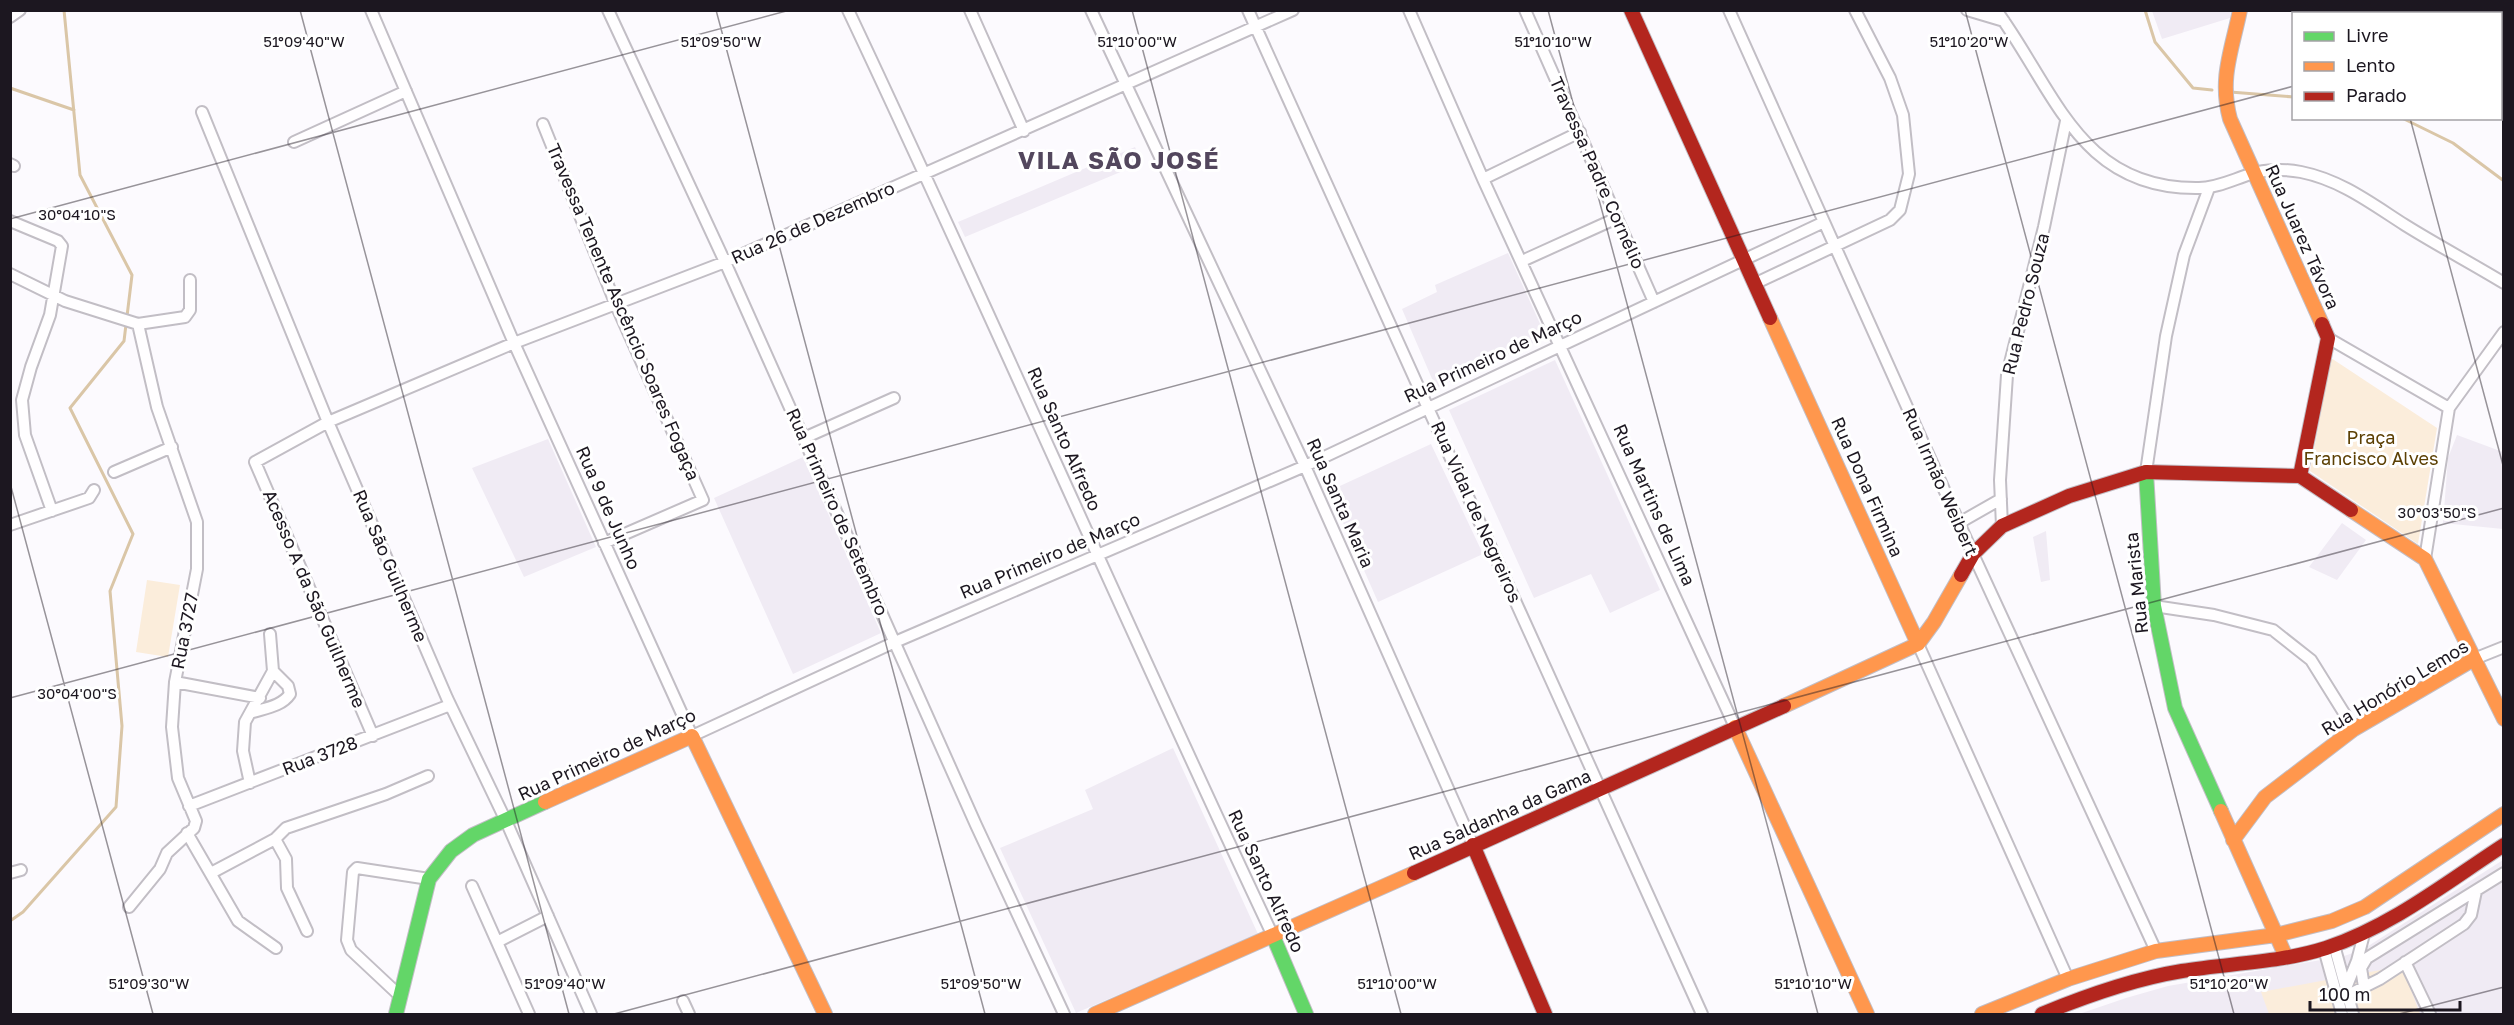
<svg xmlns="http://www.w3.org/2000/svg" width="2514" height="1025" viewBox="0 0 2514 1025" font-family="'Golos Text',sans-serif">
  <rect width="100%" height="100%" fill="#fcfafe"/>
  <path fill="#f0ebf4" d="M2152,11V10L2231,11L2230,18L2162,39Z
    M1135,147L1142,163L965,237L958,222Z
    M1508,253L1546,337L1436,388L1402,309L1437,292L1435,285Z
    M1555,360L1660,590L1610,613L1591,574L1534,598L1449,410Z
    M2457,435L2503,452V529L2443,523L2448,458Z
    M548,439L596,547L524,577L472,468Z
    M1431,444L1483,554L1378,602L1329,491Z
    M803,457L881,633L793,674L714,498Z
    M2342,523L2366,540L2337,580L2309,567Z
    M2046,531L2050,580L2041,582L2033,537Z
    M1173,748L1258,934L1076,1013L1000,848L1093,809L1085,790Z
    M2503,860V1014H2079L2126,998L2168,986L2344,956L2362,950Z"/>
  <path fill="#fbeddb" d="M2331,358L2437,428L2418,544L2310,471Z
    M147,580L180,585L168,657L136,652Z
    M2402,966L2420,1014H2269L2261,992Z"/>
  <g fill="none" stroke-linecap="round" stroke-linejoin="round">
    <path stroke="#dac6a7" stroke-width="3" d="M2145,10L2155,42L2193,88L2212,90
      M10,88L74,110
      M2230,92L2294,97
      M2402,118L2453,143L2504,181
      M10,921L23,912L116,807L122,726L110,591L133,534L70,408L124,341L132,275L80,175L64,10"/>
    <defs>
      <path id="street" d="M371,10L514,343L692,736L895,642L1305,466L1824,222
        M608,10L725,262L976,825L1064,1014
        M848,10C993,317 1128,629 1273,936
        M970,10L1024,131
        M1091,10L1305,466L1473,845
        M1248,10L1702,1014
        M1409,10L1483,179L1735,727
        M1525,10L1654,302
        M1729,10L1973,554L2156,951
        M1967,10L2004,21
        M1996,10C2055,90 2079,190 2199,188C2217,188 2234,179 2251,174C2266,169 2286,169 2301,172C2341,180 2372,204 2405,225C2437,245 2471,263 2504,283
        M2364,10L2374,14
        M10,17L20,10
        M2500,55L2504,56
        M202,112L328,422L447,698L506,821L591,1014
        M543,124L616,305L703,500L604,543
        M294,142L406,91
        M10,164L14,166
        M1483,179L1580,132
        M10,221L58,241L62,246L50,315L31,367L22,400L25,435L52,511
        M1522,261L1617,218
        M10,274L65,301L138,324L185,317L190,310V280
        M1754,284L1890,220L1900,210L1909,174L1903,115L1890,78L1855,10
        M2328,338L2449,408
        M804,438L894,398
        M114,472L172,447
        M2146,472L2166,336L2184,255L2209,188
        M1959,523L2001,499
        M10,525L89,498L94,490
        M2002,526L2000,480L2007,375L2044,227L2066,121
        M2425,559L2449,408L2504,332
        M2154,606L2214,615L2273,630L2311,660L2354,729
        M1918,644L2068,979
        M2474,659L2504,647
        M175,682L260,698
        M253,712C266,708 282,706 290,694L288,686L273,671
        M373,736L255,462L328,422L514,343L725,262L1293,10
        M250,783L243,751L245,722L273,671L270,634
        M189,806L450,705
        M187,833L238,921L276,948
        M275,839L286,859L287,888L307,931
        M10,873L21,870
        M211,873L275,839L286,828L386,794L428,776
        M472,886L529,1014
        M129,907L160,869L167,853L194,828L196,821L178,778L172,727L175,682L197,569V522L157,407L138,324
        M497,942L548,916
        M2334,945L2353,1014
        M2324,949L2342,1014
        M2405,962L2430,1014
        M2364,987L2361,968L2367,958L2504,873
        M2346,988L2357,961L2364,934
        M399,995L351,950L347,940L353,872L357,868L429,879
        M2348,995L2380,979L2464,924L2471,915L2476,891
        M683,1001L689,1014"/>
      <path id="fast" d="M2146,472L2154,606L2175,708L2221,811
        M1273,936L1306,1014
        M396,1014L429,879L451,851L473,835L545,802"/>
      <path id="slow" d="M2240,10C2232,50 2219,78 2230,119L2322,324
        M1770,318L1918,644
        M2351,510L2425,559L2504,719
        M1784,706L1918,644L1934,622L1961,575
        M1735,727L1867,1014
        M545,802L692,736L825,1014
        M2221,811L2286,957
        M2233,840L2265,797L2354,729L2474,659
        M1095,1014L1414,873
        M1982,1014L2068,979L2156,951L2276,935L2332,921L2365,907L2504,814"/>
      <path id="jam" d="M1631,10L1770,318
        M2300,476L2328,338L2322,324
        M1961,575L1973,554L2002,526L2069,496L2146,472L2300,476L2351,510
        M1473,845L1545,1014
        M1414,873L1784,706
        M2042,1014C2088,995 2133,979 2182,971C2230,963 2279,963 2326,948C2392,926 2447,882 2504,845"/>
    </defs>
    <use href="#street" stroke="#c2bec5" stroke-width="14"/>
    <use href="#fast" stroke="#c2bec5" stroke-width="16"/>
    <use href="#slow" stroke="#c2bec5" stroke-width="16"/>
    <use href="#jam" stroke="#c2bec5" stroke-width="16"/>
    <use href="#street" stroke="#fffeff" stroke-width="10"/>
    <use href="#fast" stroke="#63d668" stroke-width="14"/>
    <use href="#slow" stroke="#ff974d" stroke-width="14"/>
    <use href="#jam" stroke="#b3261e" stroke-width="14"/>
  </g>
  <path fill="none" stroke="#1c1720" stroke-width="1.5" stroke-opacity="0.45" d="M300,10L569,1014M716,10L985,1014M1132,10L1401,1014M1548,10L1818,1014M1965,10L2234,1014M2381,10L2382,14M2500,31L2504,30M2410,118L2504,469M10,219L790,10M10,483L153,1014M10,698L2294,86M614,1014L2504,508M2399,1014L2504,987"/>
  <g text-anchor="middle" stroke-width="6" stroke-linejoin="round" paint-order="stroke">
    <g font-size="18" fill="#1c1720" stroke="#fff">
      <text transform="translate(1597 173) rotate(66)" y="6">Travessa Padre Cornélio</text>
      <text transform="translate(813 223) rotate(-24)" y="6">Rua 26 de Dezembro</text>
      <text transform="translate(2302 237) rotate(66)" y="6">Rua Juarez Távora</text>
      <text transform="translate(2026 304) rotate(-76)" y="6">Rua Pedro Souza</text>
      <text transform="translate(623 312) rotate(67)" y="6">Travessa Tenente Ascêncio Soares Fogaça</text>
      <text transform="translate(1493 357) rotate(-25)" y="6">Rua Primeiro de Março</text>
      <text transform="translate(1064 439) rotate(66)" y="6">Rua Santo Alfredo</text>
      <text transform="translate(1940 482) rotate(66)" y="6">Rua Irmão Weibert</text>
      <text transform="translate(1867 487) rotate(66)" y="6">Rua Dona Firmina</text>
      <text transform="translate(1340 503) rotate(66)" y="6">Rua Santa Maria</text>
      <text transform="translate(1654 505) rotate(66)" y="6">Rua Martins de Lima</text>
      <text transform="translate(608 508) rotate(66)" y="6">Rua 9 de Junho</text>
      <text transform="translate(837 512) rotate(66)" y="6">Rua Primeiro de Setembro</text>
      <text transform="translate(1476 512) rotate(66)" y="6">Rua Vidal de Negreiros</text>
      <text transform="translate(1050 556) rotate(-23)" y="6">Rua Primeiro de Março</text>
      <text transform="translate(390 566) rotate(67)" y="6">Rua São Guilherme</text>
      <text transform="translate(2137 583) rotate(-96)" y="6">Rua Marista</text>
      <text transform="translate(314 599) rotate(67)" y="6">Acesso A da São Guilherme</text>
      <text transform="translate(185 631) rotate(-79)" y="6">Rua 3727</text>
      <text transform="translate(2395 688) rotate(-31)" y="6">Rua Honório Lemos</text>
      <text transform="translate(607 755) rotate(-25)" y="6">Rua Primeiro de Março</text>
      <text transform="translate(320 756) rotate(-21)" y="6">Rua 3728</text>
      <text transform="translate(1500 815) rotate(-24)" y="6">Rua Saldanha da Gama</text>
      <text transform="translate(1266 881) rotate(65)" y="6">Rua Santo Alfredo</text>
    </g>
    <g font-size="18" fill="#5c4004" stroke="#fff">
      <text x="2371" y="444">Praça<tspan x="2371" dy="21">Francisco Alves</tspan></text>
    </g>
    <g font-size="24" font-weight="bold" letter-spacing="1.5" fill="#53475d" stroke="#fff">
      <text x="1119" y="169">VILA SÃO JOSÉ</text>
    </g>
  </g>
  <g font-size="15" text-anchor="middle" fill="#1c1720" stroke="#fff" stroke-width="6" stroke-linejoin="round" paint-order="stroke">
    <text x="304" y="47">51°09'40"W</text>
    <text x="721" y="47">51°09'50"W</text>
    <text x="1137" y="47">51°10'00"W</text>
    <text x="1553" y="47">51°10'10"W</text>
    <text x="1969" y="47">51°10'20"W</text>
    <text x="77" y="220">30°04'10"S</text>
    <text x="2437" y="518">30°03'50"S</text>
    <text x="77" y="699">30°04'00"S</text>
    <text x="149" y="989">51°09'30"W</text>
    <text x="565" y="989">51°09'40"W</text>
    <text x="981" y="989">51°09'50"W</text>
    <text x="1397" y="989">51°10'00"W</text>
    <text x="1813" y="989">51°10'10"W</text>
    <text x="2229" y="989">51°10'20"W</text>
  </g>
  <rect width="2514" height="1025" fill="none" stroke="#1c1720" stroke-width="24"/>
  <rect x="2292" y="12" width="210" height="108" fill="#ffffff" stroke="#a4a2a6" stroke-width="1.5"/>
  <rect x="2304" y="32" width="30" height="9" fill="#63d668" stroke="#a4a2a6" stroke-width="1.5"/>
  <text x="2346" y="42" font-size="18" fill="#1c1720">Livre</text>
  <rect x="2304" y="62" width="30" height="9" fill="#ff974d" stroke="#a4a2a6" stroke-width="1.5"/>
  <text x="2346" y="72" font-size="18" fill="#1c1720">Lento</text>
  <rect x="2304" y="92" width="30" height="9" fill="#b3261e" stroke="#a4a2a6" stroke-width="1.5"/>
  <text x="2346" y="102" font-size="18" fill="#1c1720">Parado</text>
  <path d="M2310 1001v9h150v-9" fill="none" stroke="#1c1720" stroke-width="3"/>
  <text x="2319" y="1001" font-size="18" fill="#1c1720" stroke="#ffffff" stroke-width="4.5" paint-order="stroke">100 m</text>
</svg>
